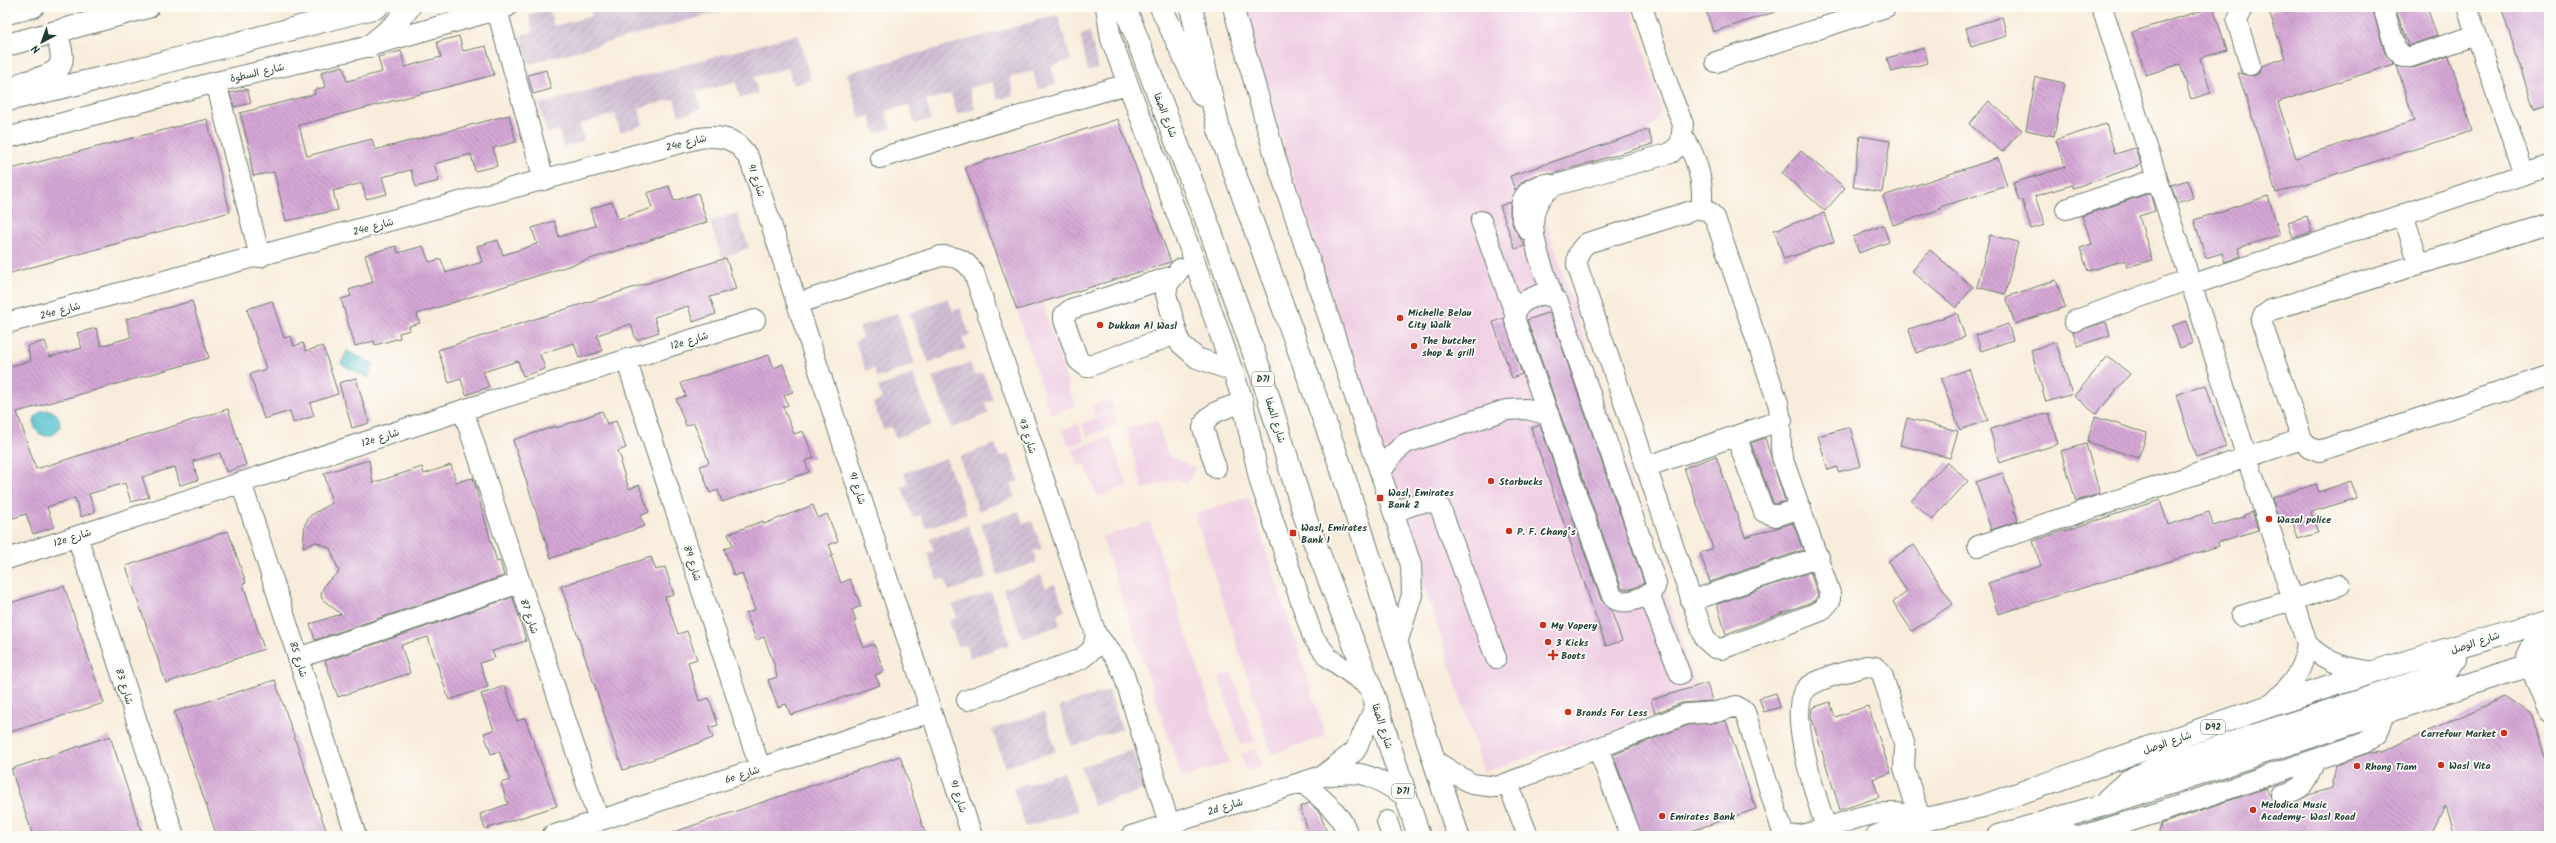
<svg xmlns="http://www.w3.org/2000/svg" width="2556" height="843" viewBox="0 0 2556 843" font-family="Kalam,'Playpen Sans Arabic',sans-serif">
  <defs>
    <pattern id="industrial-furrows" width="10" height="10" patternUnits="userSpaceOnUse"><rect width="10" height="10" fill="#cebed1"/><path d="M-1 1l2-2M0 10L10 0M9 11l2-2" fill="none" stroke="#b0a4b4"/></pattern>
    <pattern id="building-back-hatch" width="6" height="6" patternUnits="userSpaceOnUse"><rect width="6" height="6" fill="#d5a7d6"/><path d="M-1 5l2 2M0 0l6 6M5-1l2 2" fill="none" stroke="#ac89ae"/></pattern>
  </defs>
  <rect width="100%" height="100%" fill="#fdfcf7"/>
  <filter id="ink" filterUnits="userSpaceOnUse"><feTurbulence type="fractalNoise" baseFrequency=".025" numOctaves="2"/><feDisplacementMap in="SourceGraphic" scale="8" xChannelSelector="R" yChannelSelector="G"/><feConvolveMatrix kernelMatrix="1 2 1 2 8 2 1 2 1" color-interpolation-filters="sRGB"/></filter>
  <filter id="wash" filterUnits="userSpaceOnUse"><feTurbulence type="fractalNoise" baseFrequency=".012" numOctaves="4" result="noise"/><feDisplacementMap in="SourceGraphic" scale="16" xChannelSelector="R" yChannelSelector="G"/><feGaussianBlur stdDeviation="0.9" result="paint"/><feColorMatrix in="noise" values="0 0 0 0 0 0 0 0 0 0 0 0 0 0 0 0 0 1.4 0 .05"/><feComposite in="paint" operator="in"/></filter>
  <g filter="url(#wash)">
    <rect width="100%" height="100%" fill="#f8eddc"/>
    <path fill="#f0d0e4" d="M1243,7H1630L1661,106L1657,121L1647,130L1529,168L1700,698L1566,748L1565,744L1484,772L1285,149Z
      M1042,302L1075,406L1050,414L1017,310Z
      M1112,400L1115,411L1095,417L1092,405Z
      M1113,413L1117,426L1087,436L1082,423Z
      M1157,420L1167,454L1195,468L1187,484L1177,479L1143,489L1126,429Z
      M1078,424L1084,441L1069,446L1062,430Z
      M1110,436L1128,486L1097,497L1085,464L1078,466L1072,449Z
      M1249,497L1326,736L1272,754L1195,514Z
      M1150,522L1229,763L1182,778L1102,537Z
      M1232,672L1255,741L1241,745L1219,677Z
      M1256,749L1262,766L1246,771L1241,754Z"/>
    <path fill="url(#industrial-furrows)" d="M589,7H615L616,10L626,7H737L529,64L521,35L533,32L529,15L549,9L554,26L592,16Z
      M1058,15L1071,60L1051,66L1056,84L1038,89L1033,71L1010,77L1014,95L998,100L993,82L969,88L975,109L957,114L951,94L926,100L931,119L915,124L909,105L886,111L891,129L875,133L870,116L860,119L847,73Z
      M1090,32L1098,69L1088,71L1080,35Z
      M798,34L811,80L793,85L788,68L754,77L758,93L740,98L736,82L697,92L701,109L679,116L674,99L639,108L643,125L620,132L615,114L580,124L584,141L563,147L559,130L547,133L539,104Z
      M737,213L749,248L722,258L710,222Z
      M948,298L953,311L960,308L970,335L962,338L966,349L929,363L909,313Z
      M897,313L915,364L877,378L874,368L866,371L855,341L863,338L859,327Z
      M970,363L974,375L983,373L993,400L985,403L989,413L952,428L932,377Z
      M913,374L932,425L896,438L891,427L883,429L873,403L882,399L878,387Z
      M995,444L1000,457L1009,454L1019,481L1011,484L1015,497L979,511L959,457Z
      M946,458L967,514L926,528L921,515L913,518L902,487L909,485L904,473Z
      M1019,511L1023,524L1032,521L1042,549L1033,551L1037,562L998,575L981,524Z
      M968,525L987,578L949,591L944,578L937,580L927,553L934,551L930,539Z
      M1041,575L1045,587L1055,584L1065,611L1057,614L1060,625L1023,639L1003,589Z
      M991,592L1010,644L970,658L966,645L958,647L949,621L957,617L953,605Z
      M1109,690L1122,729L1072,746L1059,707Z
      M1044,712L1056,751L1005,767L992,729Z
      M1132,750L1145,789L1094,806L1081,767Z
      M1064,772L1077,811L1026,827L1013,788Z"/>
    <path fill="#52bfcb" stroke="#387e80" d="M347,351L374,364L368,378L341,364Z
      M34 423a13 13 0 1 1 26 0a13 13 0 1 1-26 0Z"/>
    <g id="blocks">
      <path fill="url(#building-back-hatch)" d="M1705,7H1780L1781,10L1713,32Z
        M2213,7L2227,50L2200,58L2211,93L2191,99L2180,64L2146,75L2132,32Z
        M2284,7H2372L2385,53L2394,64L2278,102L2296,158L2414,121L2397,66L2413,68L2449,56L2472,131L2276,193L2238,73L2254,76L2259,73L2261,66L2285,58L2269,12Z
        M2395,7H2427L2437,36L2408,46Z
        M2513,7H2549V105L2534,110L2502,10Z
        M2002,17L2007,36L1971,47L1966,28Z
        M459,36L463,51L486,46L494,75L299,125L307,156L372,139L375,150L509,115L516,142L493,148L497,166L475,171L471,154L434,164L439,181L416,187L411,170L382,177L387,194L366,199L362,183L333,191L338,210L286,221L274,172L253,176L250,159L252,158L240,113L315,94L314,90L325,87L321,72L343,66L347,81L382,72L378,57L401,51L405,67L441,57L437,42Z
        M1924,48L1928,63L1891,72L1887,58Z
        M546,70L551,89L533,94L528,75Z
        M2036,77L2064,83L2054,136L2026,130Z
        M247,89L251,103L234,107L230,93Z
        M1989,101L2022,130L2002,152L1969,124Z
        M207,119L230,212L7,274V170Z
        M1118,119L1171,262L1017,310L965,167Z
        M2106,124L2115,154L2135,148L2141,165L2073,188L2072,185L2035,196L2045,225L2031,229L2022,200L2019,201L2013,183L2065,167L2056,140Z
        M1648,130L1653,144L1552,174L1536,175L1523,181L1515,190L1510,176Z
        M1860,136L1890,141L1882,192L1853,187Z
        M1801,151L1845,188L1825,211L1782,173Z
        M1998,158L2007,186L1940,207L1941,209L1893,225L1883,196Z
        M2188,180L2193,198L2177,203L2171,185Z
        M669,186L674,201L698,193L707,222L417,314L420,323L409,326L410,330L399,333L400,338L375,345L374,341L355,346L341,299L351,296L349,290L373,282L365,255L396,246L398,253L423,246L429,262L441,259L446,273L482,262L477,246L498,240L503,255L537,244L532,228L554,221L559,237L595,226L590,209L612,202L618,219L652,208L647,193Z
        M2150,193L2155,211L2139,216L2152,260L2127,267L2125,260L2088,271L2080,248L2092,244L2082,216Z
        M2268,196L2280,235L2238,248L2241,256L2225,262L2222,253L2206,258L2194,220Z
        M1510,202V215L1513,226L1525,246L1515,249L1500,206Z
        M1824,213L1834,242L1784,259L1774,230Z
        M2307,216L2312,232L2293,238L2288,222Z
        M1883,225L1889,242L1859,253L1853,237Z
        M1990,235L2018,242L2005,294L1977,287Z
        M1930,250L1973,287L1956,308L1912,271Z
        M726,258L736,289L710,297L716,314L693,322L688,306L654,317L659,332L636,340L631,324L597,335L602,351L579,358L574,343L540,354L545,369L523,376L518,361L483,372L489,387L466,395L461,379L449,383L438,350Z
        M2056,280L2065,307L2015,324L2006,297Z
        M192,301L209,358L17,412L36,469L228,409L246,465L226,472L220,453L193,461L198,480L180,485L175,467L142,477L149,497L131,502L125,483L89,494L95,512L81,517L75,498L47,507L54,527L33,534L26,514L7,520V367L31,361L27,346L45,341L50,357L82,348L77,333L96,328L101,346L131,337L126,319Z
        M272,301L284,338L291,336L294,346L303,343L306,351L323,346L338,394L310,403L314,416L293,423L290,411L264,419L250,374L266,369L247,309Z
        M1547,313H1550L1644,583L1631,589H1622L1527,320Z
        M1957,313L1965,337L1916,353L1909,329Z
        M1504,318L1522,374L1512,378L1493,322Z
        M2186,321L2193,343L2180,348L2172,326Z
        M2106,322L2110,335L2078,346L2073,332Z
        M2008,324L2013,340L1981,351L1976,335Z
        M2056,342L2072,394L2046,402L2031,350Z
        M769,355L774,368L783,364L793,392L784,395L788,405L783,407L794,434L803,431L814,458L805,461L809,472L722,502L718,490L710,493L700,466L709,463L705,451L694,423L686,426L676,399L686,396L681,383Z
        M2108,356L2130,374L2096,414L2074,396Z
        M1969,369L1988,420L1960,430L1941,379Z
        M356,378L369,423L352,428L339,383Z
        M2206,385L2226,447L2196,457L2176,395Z
        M602,411L607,424L616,421L626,448L618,451L622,461L620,462L629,489L639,485L649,512L640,516L645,526L551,558L513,440L556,426L557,428Z
        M2049,413L2058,444L1999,463L1990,429Z
        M2095,417L2147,433L2139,458L2087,442Z
        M1907,418L1958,431L1950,458L1900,445Z
        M1540,425L1601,600L1611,610L1622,641L1606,646L1531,428Z
        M1850,427L1861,466L1838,472L1837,467L1828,470L1818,436Z
        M1765,438L1785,501L1776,504L1773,503L1751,443Z
        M2086,444L2100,494L2076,501L2061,451Z
        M1716,456L1745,537L1793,523L1803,550L1710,582L1700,553L1713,548L1684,468Z
        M369,460L373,483L422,467L424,474L451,465L456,482L473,478L497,562L500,561L504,576L315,640L310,624L341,614L322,599L321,593L325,584L339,572L330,548L316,542L303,547L305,524L310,516L332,503L324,473Z
        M1947,462L1968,481L1932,520L1911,501Z
        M2003,473L2018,521L1991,530L1976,482Z
        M2351,481L2357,498L2311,512L2318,533L2298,539L2292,519L2280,522L2272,498L2316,484L2319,492Z
        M2160,500L2168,525L2209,512L2213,526L2244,517V515L2252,512L2258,530L2218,542L2219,546L1998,614L1988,583L2041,566L2033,541Z
        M813,505L818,518L827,514L838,541L829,545L833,555L831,556L841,583L850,579L861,606L852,610L856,620L854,621L864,648L874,644L884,671L875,675L880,685L791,715L786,704L778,707L768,680L777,677L774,664L764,637L756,640L746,613L755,610L742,573L734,576L724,549L733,546L728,534L763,521L764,524Z
        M228,531L246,583L243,584L264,649L166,683L126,566Z
        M1914,545L1953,604L1912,631L1893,602L1907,592L1888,561Z
        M651,557L656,570L665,567L674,595L665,597L678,634L687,631L697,659L688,662L699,701L709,698L718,725L709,728L713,738L623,770L561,586Z
        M1810,572L1818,595L1814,601L1726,634L1717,604Z
        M64,586L104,703L7,733V604Z
        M513,597L526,641L492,651L495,658L480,663L488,687L449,700L428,637L401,645L410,673L338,697L325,661Z
        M275,680L328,836H217L174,712Z
        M1707,683L1712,701L1682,703L1655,713L1651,700Z
        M505,686L517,721L525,718L557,806L485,829L480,814L508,804L501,783L510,780L499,751L491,754L484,733L494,730L481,694Z
        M1776,693L1780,707L1764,712L1759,698Z
        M2505,697L2532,715L2549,775V836H2454L2445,806L2430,836H2158L2161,824L2266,788L2274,806H2279L2292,804L2309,795L2332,788L2336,764L2369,753L2381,752Z
        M1830,702L1835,717L1868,706L1891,773L1873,779L1879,797L1840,810L1811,716L1812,708Z
        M1726,721L1756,809L1676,836H1642L1613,755L1688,725Z
        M110,736L143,836H33L11,769Z
        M900,756L926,836H671V833Z
        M1309,803L1320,813L1328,836H1310L1300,807Z"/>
    </g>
  </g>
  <g filter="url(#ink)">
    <use href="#blocks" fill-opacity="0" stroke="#6b7b6f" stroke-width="1"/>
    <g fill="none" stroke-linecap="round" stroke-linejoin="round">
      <defs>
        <path id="minor" d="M1106,7L1111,39L1193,257L1241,395L1260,482L1313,637L1328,657L1371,688
          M1233,7L1275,156L1411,565L1412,595L1397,643
          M2102,7L2307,644C2303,672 2290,687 2270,706
          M2243,7L2237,21L2250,65
          M2383,7L2396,50L2403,57H2410L2476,35
          M2467,7L2524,174
          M497,10L544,180
          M7,14L34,7
          M1716,62L1886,7
          M216,82L260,257
          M1683,137C1697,155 1705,187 1701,209
          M7,138L216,82L370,46L507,7
          M880,158L1127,84
          M1698,209L1707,210L1715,218L1778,403C1783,422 1779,439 1782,457L1830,593V601L1821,611L1722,649L1715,648L1705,639L1577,265C1577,255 1579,250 1587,243Z
          M2066,209L2156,179
          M2403,214L2419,264
          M1481,221L1515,313
          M2549,224L2271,310L2263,316L2261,321L2302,439L2309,447L2319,451L2549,376
          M1528,230C1514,210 1521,187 1547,184
          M1180,269L1168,284L1166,294L1180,343L1197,358L1233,371
          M1173,276L1071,309L1064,315V320L1078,360L1087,367L1176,334
          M2191,285L2549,166
          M1541,294L1553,297L1558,302L1656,583L1655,587C1649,598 1619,608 1612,596L1515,320C1514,303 1527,300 1541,294Z
          M1553,297C1542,262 1513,207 1556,185L1671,153L1681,143L1683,124L1672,97L1642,7
          M799,303L941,256C957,256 966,260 974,273L1096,634L1093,649L1081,659L967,700
          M2074,321L2189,279
          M7,323L699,138C724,134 740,140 751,163L972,836
          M626,359L760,768
          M463,410L599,821
          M1736,436L1764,512L1776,516L1801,508
          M1645,467L1782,420
          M1216,468L1203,428C1206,411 1229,408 1243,402
          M1381,472L1392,455L1406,443L1506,410L1527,409L1549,415
          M241,482L356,836
          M1394,512C1409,507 1427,496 1440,507L1496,658
          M77,536L174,836
          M1978,546L2302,439
          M7,559L463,410L755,320
          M1649,594L1680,674
          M1691,601L1819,557
          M2241,616L2340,585
          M1096,634L1117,660L1124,675L1169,824
          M2307,644C2327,664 2349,669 2377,672
          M298,658L519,583
          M2530,666L2549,712
          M1598,748L1631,836
          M1433,760L1472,784L1497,787L1686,714L1717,712L1736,706L1745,712L1784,836
          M1326,773L1355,751L1376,705
          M1302,782C1320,798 1342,812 1348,836
          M1508,784L1528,836
          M2281,795C2306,789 2306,782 2315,760
          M2051,819L2065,833L2074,836
          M1387,821L1392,836
          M1826,828C1818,802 1786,710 1806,689C1816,678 1851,671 1866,666L1875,667L1882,674L1905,746L1904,768L1919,815
          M552,836L931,712
          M1131,836L1319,777C1365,769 1365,773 1404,795
          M1790,836C1815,835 1840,822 1864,816C1886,810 1907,814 1929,817
          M2082,836L2160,812L2364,743L2377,734L2386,712"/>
        <path id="major" d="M1125,7L1209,227L1261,373L1306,520L1371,688L1419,836
          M1161,7L1202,95
          M1191,7L1219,130L1341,467L1458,836
          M7,45L148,7
          M370,46L396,24L409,7
          M23,83C58,74 71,70 55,32
          M7,100L115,75L377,7
          M2530,666C2526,650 2534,643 2549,638
          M2108,799L2128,781L2156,768L2444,673L2455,659V649
          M1877,836L1935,817L1983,806C2170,741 2357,671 2549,621
          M1998,836L2103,805L2498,675L2549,660"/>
      </defs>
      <use href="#minor" stroke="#6b7b6f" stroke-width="22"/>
      <use href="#major" stroke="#6b7b6f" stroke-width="24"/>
      <use href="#minor" stroke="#fff" stroke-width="20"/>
      <use href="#major" stroke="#fff" stroke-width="22"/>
    </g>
  </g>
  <g fill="#c8321e" stroke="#fdfcf7" stroke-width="1.5">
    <circle cx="1400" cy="318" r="4"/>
    <circle cx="1100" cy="325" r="4"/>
    <circle cx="1414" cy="346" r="4"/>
    <circle cx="1491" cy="481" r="4"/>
    <rect x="1376" y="494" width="8" height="8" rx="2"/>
    <circle cx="2269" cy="519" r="4"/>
    <circle cx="1509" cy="531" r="4"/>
    <rect x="1289" y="529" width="8" height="8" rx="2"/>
    <circle cx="1543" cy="625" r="4"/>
    <circle cx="1548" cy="642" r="4"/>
    <path d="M1551 649h4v4h4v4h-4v4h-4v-4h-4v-4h4z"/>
    <circle cx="1568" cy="712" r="4"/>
    <circle cx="2504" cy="733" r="4"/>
    <circle cx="2441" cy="765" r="4"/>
    <circle cx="2357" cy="766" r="4"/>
    <circle cx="2253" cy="810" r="4"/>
    <circle cx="1662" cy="816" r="4"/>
  </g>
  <g text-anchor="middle" stroke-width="3.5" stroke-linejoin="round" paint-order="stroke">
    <g fill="#fdfcf7" stroke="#62766e" stroke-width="1">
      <rect x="1252" y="372" width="22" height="14" rx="3"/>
      <rect x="2201" y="720" width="24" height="14" rx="3"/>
      <rect x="1392" y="784" width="22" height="14" rx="3"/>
    </g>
    <g font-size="9" font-weight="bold" fill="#1f3d34">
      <text x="1263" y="382">D71</text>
      <text x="2213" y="730">D92</text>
      <text x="1403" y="794">D71</text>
    </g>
    <g font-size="10" fill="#1f3d34" stroke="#fdfcf7">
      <text transform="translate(257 72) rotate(-13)" y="4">شارع السطوة</text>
      <text transform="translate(1166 115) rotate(69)" y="4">شارع الصفا</text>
      <text transform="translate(686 142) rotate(-14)" y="4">24e شارع</text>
      <text transform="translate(757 180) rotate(71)" y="4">شارع 91</text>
      <text transform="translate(373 226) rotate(-15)" y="4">24e شارع</text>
      <text transform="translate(60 310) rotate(-15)" y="4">24e شارع</text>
      <text transform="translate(689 340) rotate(-17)" y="4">12e شارع</text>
      <text transform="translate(1276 420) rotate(73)" y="4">شارع الصفا</text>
      <text transform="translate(1028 436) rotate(71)" y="4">شارع 93</text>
      <text transform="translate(380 437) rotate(-18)" y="4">12e شارع</text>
      <text transform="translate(858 488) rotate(72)" y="4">شارع 91</text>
      <text transform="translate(72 537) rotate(-18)" y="4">12e شارع</text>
      <text transform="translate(693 563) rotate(72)" y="4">شارع 89</text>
      <text transform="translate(530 616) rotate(71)" y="4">شارع 87</text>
      <text transform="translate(2475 642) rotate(-18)" y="4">شارع الوصل</text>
      <text transform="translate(299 659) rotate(72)" y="4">شارع 85</text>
      <text transform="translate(125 686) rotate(72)" y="4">شارع 83</text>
      <text transform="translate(1383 726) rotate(72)" y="4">شارع الصفا</text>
      <text transform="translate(2167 742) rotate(-19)" y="4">شارع الوصل</text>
      <text transform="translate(742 774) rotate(-18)" y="4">6e شارع</text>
      <text transform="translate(959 796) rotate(72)" y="4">شارع 91</text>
      <text transform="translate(1225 806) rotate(-17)" y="4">2d شارع</text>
    </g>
    <g font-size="10" font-weight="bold" fill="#1f3d34" stroke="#fdfcf7" text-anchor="start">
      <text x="1408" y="316">Michelle Belau<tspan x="1408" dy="12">City Walk</tspan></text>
      <text x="1108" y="329">Dukkan Al Wasl</text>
      <text x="1422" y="344">The butcher<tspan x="1422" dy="12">shop &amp; grill</tspan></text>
      <text x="1499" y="485">Starbucks</text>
      <text x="1388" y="496">Wasl, Emirates<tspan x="1388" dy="12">Bank 2</tspan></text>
      <text x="2277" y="523">Wasal police</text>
      <text x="1301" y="531">Wasl, Emirates<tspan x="1301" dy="12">Bank 1</tspan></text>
      <text x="1517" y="535">P. F. Chang’s</text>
      <text x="1551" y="629">My Vapery</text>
      <text x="1556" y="646">3 Kicks</text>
      <text x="1561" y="659">Boots</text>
      <text x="1576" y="716">Brands For Less</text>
      <text x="2496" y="737" text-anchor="end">Carrefour Market</text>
      <text x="2449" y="769">Wasl Vita</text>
      <text x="2365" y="770">Rhong Tiam</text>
      <text x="2261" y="808">Melodica Music<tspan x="2261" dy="12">Academy- Wasl Road</tspan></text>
      <text x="1670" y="820">Emirates Bank</text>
    </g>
  </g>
  <rect width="2556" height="843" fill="none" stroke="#fdfcf7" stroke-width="24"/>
  <g transform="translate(42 42) rotate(221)" stroke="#fdfcf7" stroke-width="3" paint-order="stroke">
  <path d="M0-3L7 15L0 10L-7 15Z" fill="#1f3d34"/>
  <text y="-6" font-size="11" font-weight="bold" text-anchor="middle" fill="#1f3d34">N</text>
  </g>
</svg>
